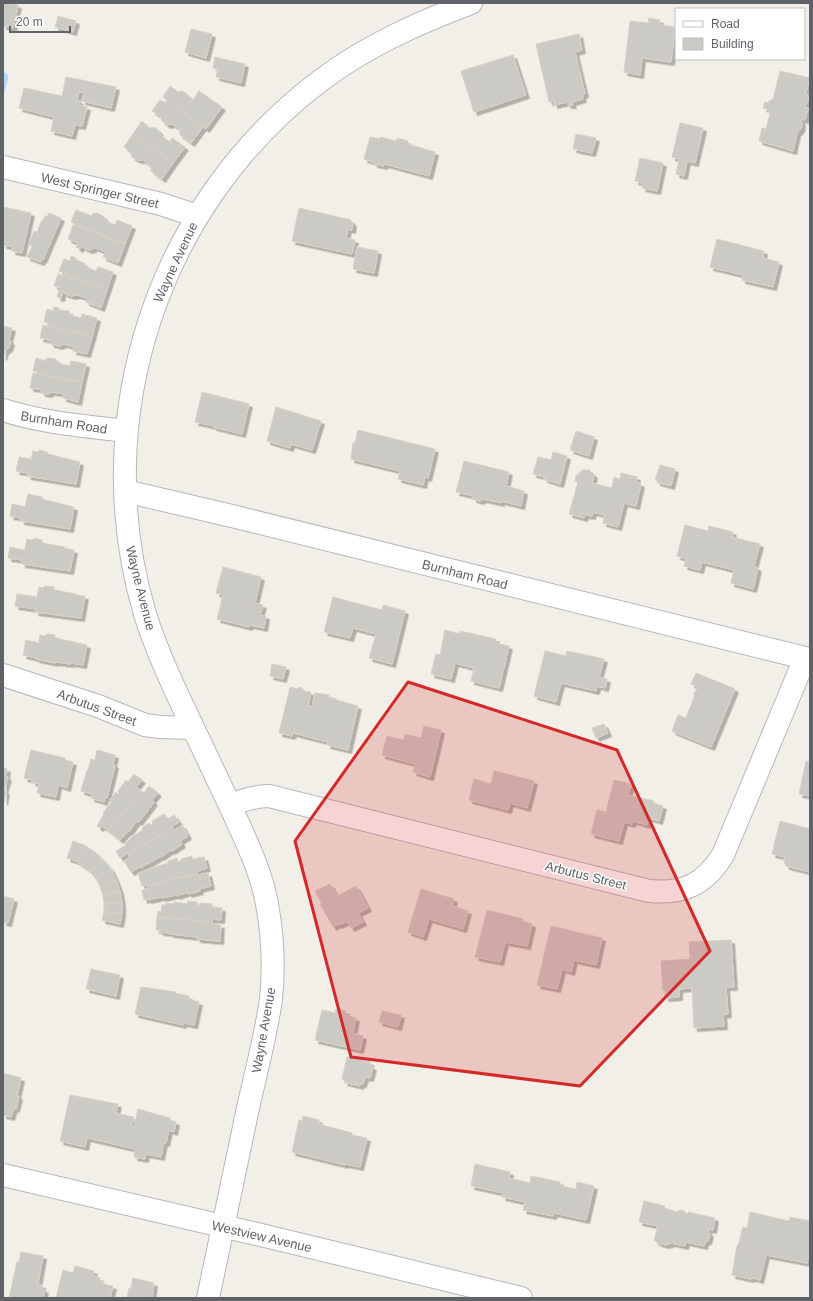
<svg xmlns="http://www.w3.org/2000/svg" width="813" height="1301" viewBox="0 0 813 1301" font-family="Helvetica,sans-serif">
  <defs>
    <filter id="shadow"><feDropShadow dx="3.5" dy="3.5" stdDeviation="0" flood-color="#0004"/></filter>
  </defs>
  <rect width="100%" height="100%" fill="#f1efe8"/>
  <path fill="#aadaff" d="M3,71L8,75V79L3,97Z"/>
  <path fill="#cccac5" stroke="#d6d1c6" filter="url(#shadow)" d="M3,3L18,5L13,28L3,26Z
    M58,16L76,21L73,32L55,27Z
    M649,18L660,20V25L675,27L671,62L642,58L640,75L624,72L630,21L648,23Z
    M191,29L212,34L206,58L185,52Z
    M579,34L582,50L575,52L585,94L582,95L583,99L572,102L573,105H568L567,102L554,105V101L549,102L536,44Z
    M513,55L526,95L474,112L461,71Z
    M215,57L245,64L241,83L216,77L218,69L213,68Z
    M780,71L810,78L806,92L809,98L807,103L804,107L808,108L805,120L801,119L802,124L801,129L797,133L793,151L759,141L762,128L766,129L770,113L767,109L763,108L765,102L768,103L769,101L773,99Z
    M66,77L116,87L111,108L82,101L84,93L79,92L77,100L80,101L79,105L87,107L82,126L75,125L72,136L51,131L54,117L19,108L24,88L62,96Z
    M170,86L178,92L182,91L187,94L192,101L199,91L222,107L206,129L163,97Z
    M160,100L165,103L167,100L203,127L191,143L179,134L181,131L172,124L167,125L162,121L161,117L152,111Z
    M142,121L150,129V128L154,127L159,131L160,135L170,142L172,138L185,147L173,163L133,134Z
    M680,123L703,128L695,163L687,161L684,176L676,174L679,159L672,157Z
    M133,134L173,163L162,179L150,170L152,167L143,160H138L132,157L131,154L132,153L124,147Z
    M576,134L596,138L592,153L573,149Z
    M370,137L380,139V137L396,141L397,138L408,141L407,144L435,152L429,176L385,164L384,166L374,164V162L364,159Z
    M640,158L663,163L657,191L642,188L643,183L635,181Z
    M3,207L31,213L22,253L12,251L13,247L3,245Z
    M299,208L351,220V222L353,223L352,230L348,229L346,238L355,240L352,254L292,241Z
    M76,210L92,216L93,214L97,213L103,216L106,221L115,225L117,220L132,226L125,244L71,222Z
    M49,213L61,218L43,260L42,259L41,262L27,257L32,246L29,244L34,231L37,232L42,220L43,221L45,216L47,217Z
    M73,225L125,244L118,263L103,257L106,252L93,247V249L89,250L84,248L82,245L80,249L76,247L78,243L68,239Z
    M717,239L764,251L763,258L779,262L773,287L742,280L743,275L710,267Z
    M357,247L378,251L374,273L353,269Z
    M71,256L76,258L75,261L77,260L84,263L86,267L96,271L98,267L113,272L107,290L64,275L65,273L59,271L64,259L70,261Z
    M58,274L64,276V275L107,290L101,308L86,302L87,298L77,295L72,296L65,294L63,291L61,298L57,297L60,288L54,286Z
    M54,307L59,308V310L69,311L70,315L81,318L82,314L97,318L92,337L48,325L49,323L44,322L47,309L53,311Z
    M43,325L48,327V325L92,337L87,354L73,351L74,347L64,344L59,346L51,344L49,340L40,338Z
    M3,326L12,328L9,339L11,342L9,348L5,351L3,357Z
    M36,358L46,361V359L49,358L56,359L58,363L70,366L71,361L86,364L82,382L38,374V372L33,371Z
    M33,373L82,382L78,402L63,398L64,394L52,392L48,394L42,393L40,389L30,388Z
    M202,392L249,404L242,434L213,427L214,426L195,422Z
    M276,407L321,421L312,450L291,444L290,448L267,441Z
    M358,430L435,449L428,478L425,477L423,485L398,479L400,471L351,459L353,443H355Z
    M576,431L594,437L589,456L570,450Z
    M39,450L47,452L48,454L80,462L76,484L27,476L28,473L16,471L19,457L31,459L33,451L38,452Z
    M553,452L567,456L560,484L544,479L545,477L533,474L538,457L551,460Z
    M464,461L509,472L506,486L524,491L521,506L501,501V503L483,499L480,501L473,499V496L469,495L456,492Z
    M660,465L675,469L671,486L657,482V480H655Z
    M584,469L586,471L588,469L594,475L592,483L612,488L614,477L620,479L621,473L637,477L636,482L641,484L636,506L624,503L618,527L603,523L605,515L593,512L592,516L585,515L584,518L569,514L578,482L575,481L576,476Z
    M28,494L42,497V499L74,507L70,529L21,521V518L10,516L12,504L25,507Z
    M685,525L708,531L709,526L733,532L732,537L760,544L754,566L758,568L753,589L731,583L734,570L702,562L700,570L684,566L686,559L677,556Z
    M34,538L42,540V543L65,547L64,548L74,550L70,571L22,564V560L8,558L10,547L25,550L27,539L32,540Z
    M223,567L261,577L255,603L263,605L260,615L266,616L264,628L250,625L249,627L217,619L223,595L216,593Z
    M45,586L54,587V590L76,594V595L85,596L81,618L35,612L36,609L15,606L17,594L37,597L39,587L44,588Z
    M333,597L382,610L383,605L405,611L392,664L369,658L376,634L353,628L350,638L324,632Z
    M445,630L460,634V631L496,639L495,643L509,646L499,688L471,681L474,668L455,663L451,679L431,674L436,654L440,655Z
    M47,634L55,635V638L87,645L83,665L71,663V664L55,662V663L36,659V658L23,655L26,640L39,643L40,635L45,636Z
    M545,651L566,656L567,651L604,659L599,677L607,679L605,688L597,686L596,691L561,683L556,702L534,696Z
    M272,664L286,667L283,679L270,676Z
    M696,673L735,689L711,747L672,731L678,715L686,718L694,698V694L698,687L691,684Z
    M290,687L297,689L299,687L303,689L304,691L311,692L308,706L312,707L315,693L329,695V697L337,699L336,700L358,706L348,750L327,745L328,742L293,733L292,736L279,733Z
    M604,724L608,733L596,738L592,728Z
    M424,726L441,730L430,777L413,772L415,764L382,755L387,736L404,740L405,734L421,738Z
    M31,750L65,758V760L73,762L67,788L58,785L56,797L37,793L39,784L32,782L33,780L24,778Z
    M97,750L115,755L113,764L115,765L107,798L105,797L104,802L91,798L92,794L81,791L87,770H88L91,759L95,760Z
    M806,761L810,762V796L799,794Z
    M3,768L7,769L6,777H8L4,791H6L4,802Z
    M494,771L534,781L527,808L510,803L508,810L469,800L474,779L491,784Z
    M134,774L142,780L136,787L140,790L109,831L102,826L100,828L97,826L104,814L103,813L112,801L110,800L116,792L118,794L119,792L118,791L126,780L128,782Z
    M614,780L631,784L628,795L654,801L653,803L663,806L659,821L649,818L647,825L633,821L632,824L624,822L619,841L591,834L597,810L606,812Z
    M149,786L158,793L152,800L154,802L139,822L137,821L129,832L128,831L120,840L109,831L140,790L144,793Z
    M164,814L168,819L174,815L179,822L129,855L128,853L120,858L116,851L126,845L125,843L131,839L130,838L143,830L142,828L149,823L151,825L153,823L152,821Z
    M780,821L810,829V872L786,866L784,861L785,857L772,854Z
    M182,825L188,836L180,841L182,844L172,851L171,850L161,857V856L148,864V863L141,868L140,867L131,872L124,861L130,857L129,855L172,827L175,830Z
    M73,841L84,845L76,861L67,858Z
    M84,845L95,852L83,866L76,861Z
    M95,852L103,860L90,871L83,866Z
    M192,856V859L204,857L207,868L197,871V873L147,886V885L142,886L138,873L168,863V861L177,858L178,862L181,861V859Z
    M103,860L111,869L96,879L90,871Z
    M111,869L116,880L100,886L96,879Z
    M197,873L198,875L208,873L211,886L199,889L200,891L188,894V892L177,896L176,895L162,898L161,897L148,900L147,899L144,900L142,890L148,889L147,886Z
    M116,880L120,891L103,895L100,886Z
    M330,884L337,896L356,886L368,908L358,913L363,922L351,928L347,921L339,925L338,924L333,927L320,904H322L315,891Z
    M421,889L454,899L452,906L468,911L463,929L429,919L423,937L408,932Z
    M120,891L122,903H104L103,895Z
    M3,896L14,899L8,923L3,922Z
    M188,901L197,902V905H200V903L212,904V907L222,908L221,920L212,919V922L157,917L158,911L161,912L162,905H166V903L173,904L174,902L187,904Z
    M104,903H122V913L104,912Z
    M487,910L523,919L522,921L532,924L527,946L505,942L500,962L475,957Z
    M104,912L122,913L120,924L102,920Z
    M157,917L212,922V924L221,925L220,941L197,939V937L170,934V933L160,932V930H156Z
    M551,926L602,938L596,965L574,960L571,972L562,969L557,989L537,985Z
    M731,940L734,987H726L728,1014L723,1015L724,1026L694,1028L692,988L679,989V997L665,998V990H663L661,961L690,959L689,942Z
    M91,969L120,975L116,996L86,989Z
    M141,987L176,992L175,993L189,996L188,999L199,1002L194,1025L183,1023V1025L135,1014Z
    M336,1009L346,1011L345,1015L356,1018L353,1033L363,1036L360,1050L315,1040L322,1010L335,1013Z
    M382,1011L401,1015L398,1027L379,1022Z
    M347,1057L370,1062V1066L373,1067L370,1078L365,1077L363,1084H360V1086L344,1082L345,1080L342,1079Z
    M3,1073L21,1078L17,1096H19L16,1109L14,1108L11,1117L3,1115Z
    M70,1095L118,1104L116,1113L134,1117L131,1127H134L138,1109L170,1118V1120L176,1122L174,1132L169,1130L166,1143L164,1142L161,1157L146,1154L145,1159L134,1157L135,1149L87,1138L85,1147L60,1141Z
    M303,1116L319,1120L318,1124L352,1133V1135L367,1138L360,1167L345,1164V1165L292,1152L299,1120L302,1121Z
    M475,1164L510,1172L509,1178L530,1183L531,1176L560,1182V1186L576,1189L577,1182L594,1186L586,1220L554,1213L553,1216L523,1210L525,1202L502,1197L503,1193L471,1186Z
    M644,1201L665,1206L664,1208L677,1212L680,1210L684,1211L687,1215L688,1212L715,1218L713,1230L708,1229V1231L710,1234L708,1241L705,1242L704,1246L686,1242L685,1246L671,1243L670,1244H668L666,1245L658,1243L654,1240L658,1226L639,1222Z
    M750,1212L789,1221L790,1217L810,1221V1259L808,1260L807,1263L766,1255L760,1280L753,1278L750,1279L732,1275L737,1246H738L743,1227L747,1228Z
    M21,1252L43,1256L38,1284L42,1285V1289L45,1290L43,1298H9L17,1262H19Z
    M75,1266L94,1271L93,1276L100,1278L99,1280L102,1281V1284L113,1286L110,1298H56L63,1270L73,1273Z
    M133,1278L154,1283L152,1298H127L129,1288H131Z"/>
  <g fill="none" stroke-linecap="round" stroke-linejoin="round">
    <defs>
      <path id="minor" d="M3,167L161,204L197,216
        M3,410C43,423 85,426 126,431
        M125,491L236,517L805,658L723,855C704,885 684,894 649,891L269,796C255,796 243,800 230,805
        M3,675L98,706L145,725L160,727L193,728
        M3,1175L261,1235L521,1298
        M208,1298C221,1235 235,1172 248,1108C256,1072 266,1035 271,999C274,969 273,939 268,910C263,875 247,843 233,812C218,780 203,749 188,717C172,684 156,650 145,614C87,419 157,204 320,81C366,46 418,23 471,3"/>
    </defs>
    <use href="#minor" stroke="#b5b8bc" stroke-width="24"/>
    <use href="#minor" stroke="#fff" stroke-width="22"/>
  </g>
  <path fill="#d62828" fill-opacity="0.2" stroke="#d62828" stroke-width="3" stroke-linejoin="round" d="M408,682L617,750L710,951L580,1086L351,1057L295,841Z"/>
  <g text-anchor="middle" stroke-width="3" stroke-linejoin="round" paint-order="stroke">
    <g font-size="13" fill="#5f6368" stroke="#fff">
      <text transform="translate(100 190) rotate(13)" y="5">West Springer Street</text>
      <text transform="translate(175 262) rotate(-65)" y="5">Wayne Avenue</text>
      <text transform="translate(64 422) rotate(9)" y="5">Burnham Road</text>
      <text transform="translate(465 574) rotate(14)" y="5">Burnham Road</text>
      <text transform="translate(141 588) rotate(76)" y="5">Wayne Avenue</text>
      <text transform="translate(97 707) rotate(20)" y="5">Arbutus Street</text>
      <text transform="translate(586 875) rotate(14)" y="5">Arbutus Street</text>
      <text transform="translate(263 1030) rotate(-80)" y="5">Wayne Avenue</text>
      <text transform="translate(262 1236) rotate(13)" y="5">Westview Avenue</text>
    </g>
  </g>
  <rect width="813" height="1301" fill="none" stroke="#5f6368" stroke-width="8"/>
  <rect x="675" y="8" width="130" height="52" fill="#ffffff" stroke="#bfc1c3"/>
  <rect x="683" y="21" width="20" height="6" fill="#ffffff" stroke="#bfc1c3"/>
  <text x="711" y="28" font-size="12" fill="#5f6368">Road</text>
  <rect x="683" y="38" width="20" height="12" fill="#cccac5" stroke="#bfc1c3"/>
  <text x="711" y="48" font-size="12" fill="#5f6368">Building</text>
  <path d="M10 26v6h60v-6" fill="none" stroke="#5f6368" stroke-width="2"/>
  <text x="16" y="26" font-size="12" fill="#5f6368" stroke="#ffffff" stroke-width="3" paint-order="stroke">20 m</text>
</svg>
